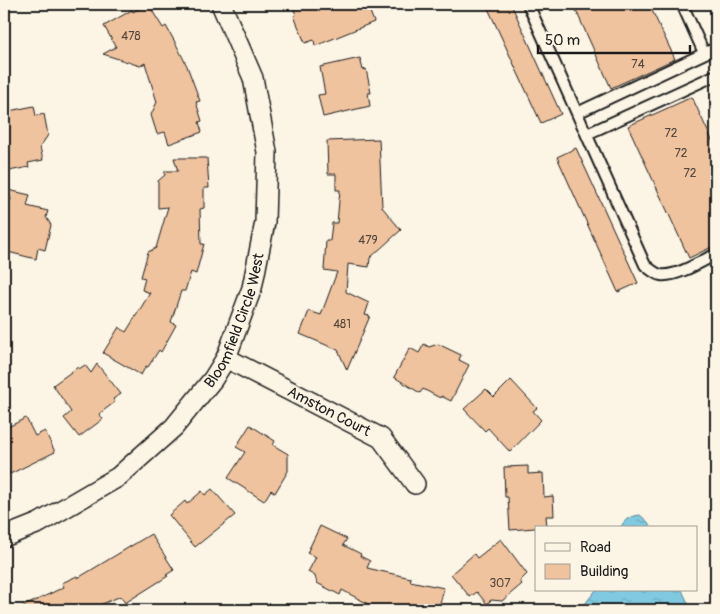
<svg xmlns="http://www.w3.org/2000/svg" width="720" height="614" viewBox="0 0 720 614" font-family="Pangolin,sans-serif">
  <defs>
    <pattern id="water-ripples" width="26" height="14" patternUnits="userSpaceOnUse" patternTransform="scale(1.25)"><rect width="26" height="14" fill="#80cae1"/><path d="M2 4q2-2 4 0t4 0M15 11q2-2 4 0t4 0" fill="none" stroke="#6eadc0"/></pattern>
  </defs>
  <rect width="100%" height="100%" fill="#fcf5e5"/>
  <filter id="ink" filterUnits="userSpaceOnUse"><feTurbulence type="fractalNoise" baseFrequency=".02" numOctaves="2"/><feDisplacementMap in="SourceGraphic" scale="10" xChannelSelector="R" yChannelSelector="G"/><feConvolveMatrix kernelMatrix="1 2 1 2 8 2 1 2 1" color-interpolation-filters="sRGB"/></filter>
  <g filter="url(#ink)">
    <path fill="url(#water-ripples)" stroke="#588492" d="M640,515L648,522L651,528H621C623,519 632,516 640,515Z
      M596,590H682L691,610H580Z"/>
    <path fill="#f0c39f" stroke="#1c1c1c" d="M148,4L163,28L166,26L176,44L187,66L200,101L196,102L202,121L199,122L202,132L169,144L165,132L157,134L151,115L157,102L145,63L140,66L103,54L116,47L104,26L132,10L133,12Z
      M292,4H367L374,22L315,46L314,40L305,43L294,16L296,15Z
      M486,4H511L561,114L541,123Z
      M573,4H649L675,59L611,88Z
      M360,58L363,70L366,69L371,93H368L370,106L323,117L318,95L325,94L320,67Z
      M692,97L716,149V245L689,258L628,126Z
      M34,106L36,116L44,114L48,135L40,147L43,160L28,163L29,167L4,172V112Z
      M379,139L382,207L401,230L370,258L369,267L348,264L346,292L369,303L365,315L370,316L347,370L338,350L300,334L309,311L321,315L337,272L324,270L326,241H330L332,223H337L340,190H336V174H328L327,141Z
      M576,148L638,283L618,292L557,157Z
      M174,158H207L209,188H204V208L200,209L201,244H204L196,274L191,272L185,291H181L171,322L176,325L161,352L159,350L148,367L146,366L141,375L103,353L119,327L126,332L150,293L142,290L145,278L141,277L148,252L156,248L168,207L158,208V181L165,175V171H178Z
      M8,190L30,195L27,206L48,211L46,217L51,225L45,250L38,248L36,259L4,251V199L11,200Z
      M424,344L429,347L438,344L461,355L459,360L469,365L451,401L441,396L440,398L423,389L420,393L394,377L410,348L419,353Z
      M97,364L121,394L113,399L115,402L99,414L103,419L79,437L64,418L71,412L53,385L78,367L79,369L85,365L91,373Z
      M511,380L537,408L533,411L541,420L510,452L488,428L485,431L464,409L486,389L494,397Z
      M26,418L35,436L45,431L55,452L10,474L4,463V429Z
      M250,425L275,441L273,445L288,454V471L275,493L271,490L264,501L228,478L245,452L236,447Z
      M528,466V474L543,473L544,497L553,496L554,516H546L547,527L510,530L508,497H505L504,467Z
      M212,489L235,515L195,547L169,515L185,501L187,504L202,491L205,495Z
      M320,526L347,539L343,545L361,554L360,556L370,561L367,568L411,578L410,581L444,588L440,604H438L436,610H372V606L342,590L340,595L317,583L315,576L308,572L316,557L307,553Z
      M151,534L174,570L166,575L168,576L125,603L121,596L88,610H16L64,587L62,583L77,576L78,578Z
      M501,539L527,574L520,581L522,584L502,601L491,600L487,604L477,592L470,597L451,574L474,554L477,558Z"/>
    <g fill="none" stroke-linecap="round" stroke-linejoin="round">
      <defs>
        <path id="lane" d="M528,4L645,265C650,269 655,274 661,275C677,277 702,261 716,254
          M682,4L704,53
          M577,113L716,48
          M587,134L716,75"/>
        <g id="street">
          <path id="s1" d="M226,358L381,438L415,484"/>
          <path id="s2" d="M4,537L39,523L118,477L174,427L213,379L226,358L252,288L265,222L267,152L253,78L221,4"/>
        </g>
      </defs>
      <use href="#lane" stroke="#1c1c1c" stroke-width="14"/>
      <use href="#street" stroke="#1c1c1c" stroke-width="22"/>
      <use href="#lane" stroke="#fcf5e5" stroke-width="10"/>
      <use href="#street" stroke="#fcf5e5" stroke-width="19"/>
    </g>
  </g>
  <g text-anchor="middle" stroke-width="4" stroke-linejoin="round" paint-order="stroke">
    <g font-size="12" fill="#51463d">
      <text x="131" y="40">478</text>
      <text x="638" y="68">74</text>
      <text x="671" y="137">72</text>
      <text x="681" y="157">72</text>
      <text x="690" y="177">72</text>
      <text x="368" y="244">479</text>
      <text x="342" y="328">481</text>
      <text x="500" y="587">307</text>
    </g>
    <g font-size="15" fill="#1c1c1c" stroke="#fcf5e5">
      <text dy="5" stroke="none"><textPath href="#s2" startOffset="329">Bloomfield Circle West</textPath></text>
      <text dy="5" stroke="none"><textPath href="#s1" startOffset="116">Amston Court</textPath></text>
    </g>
  </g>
  <rect width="720" height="614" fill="none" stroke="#fcf5e5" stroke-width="20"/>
  <rect x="10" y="10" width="700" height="594" fill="none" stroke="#1c1c1c" stroke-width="2" filter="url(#ink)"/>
  <rect x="535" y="526" width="162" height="65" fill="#fcf5e5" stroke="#a29e95"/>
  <rect x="545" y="543" width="25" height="8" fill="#fcf5e5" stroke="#a29e95"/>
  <text x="580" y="552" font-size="15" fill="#1c1c1c">Road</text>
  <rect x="545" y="564" width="25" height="15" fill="#f0c39f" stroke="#a29e95"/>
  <text x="580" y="576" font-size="15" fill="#1c1c1c">Building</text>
  <path d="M538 45v8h152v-8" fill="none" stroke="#1c1c1c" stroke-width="2.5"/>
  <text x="545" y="45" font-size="15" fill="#1c1c1c" stroke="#fcf5e5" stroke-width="4" paint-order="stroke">50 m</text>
</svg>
